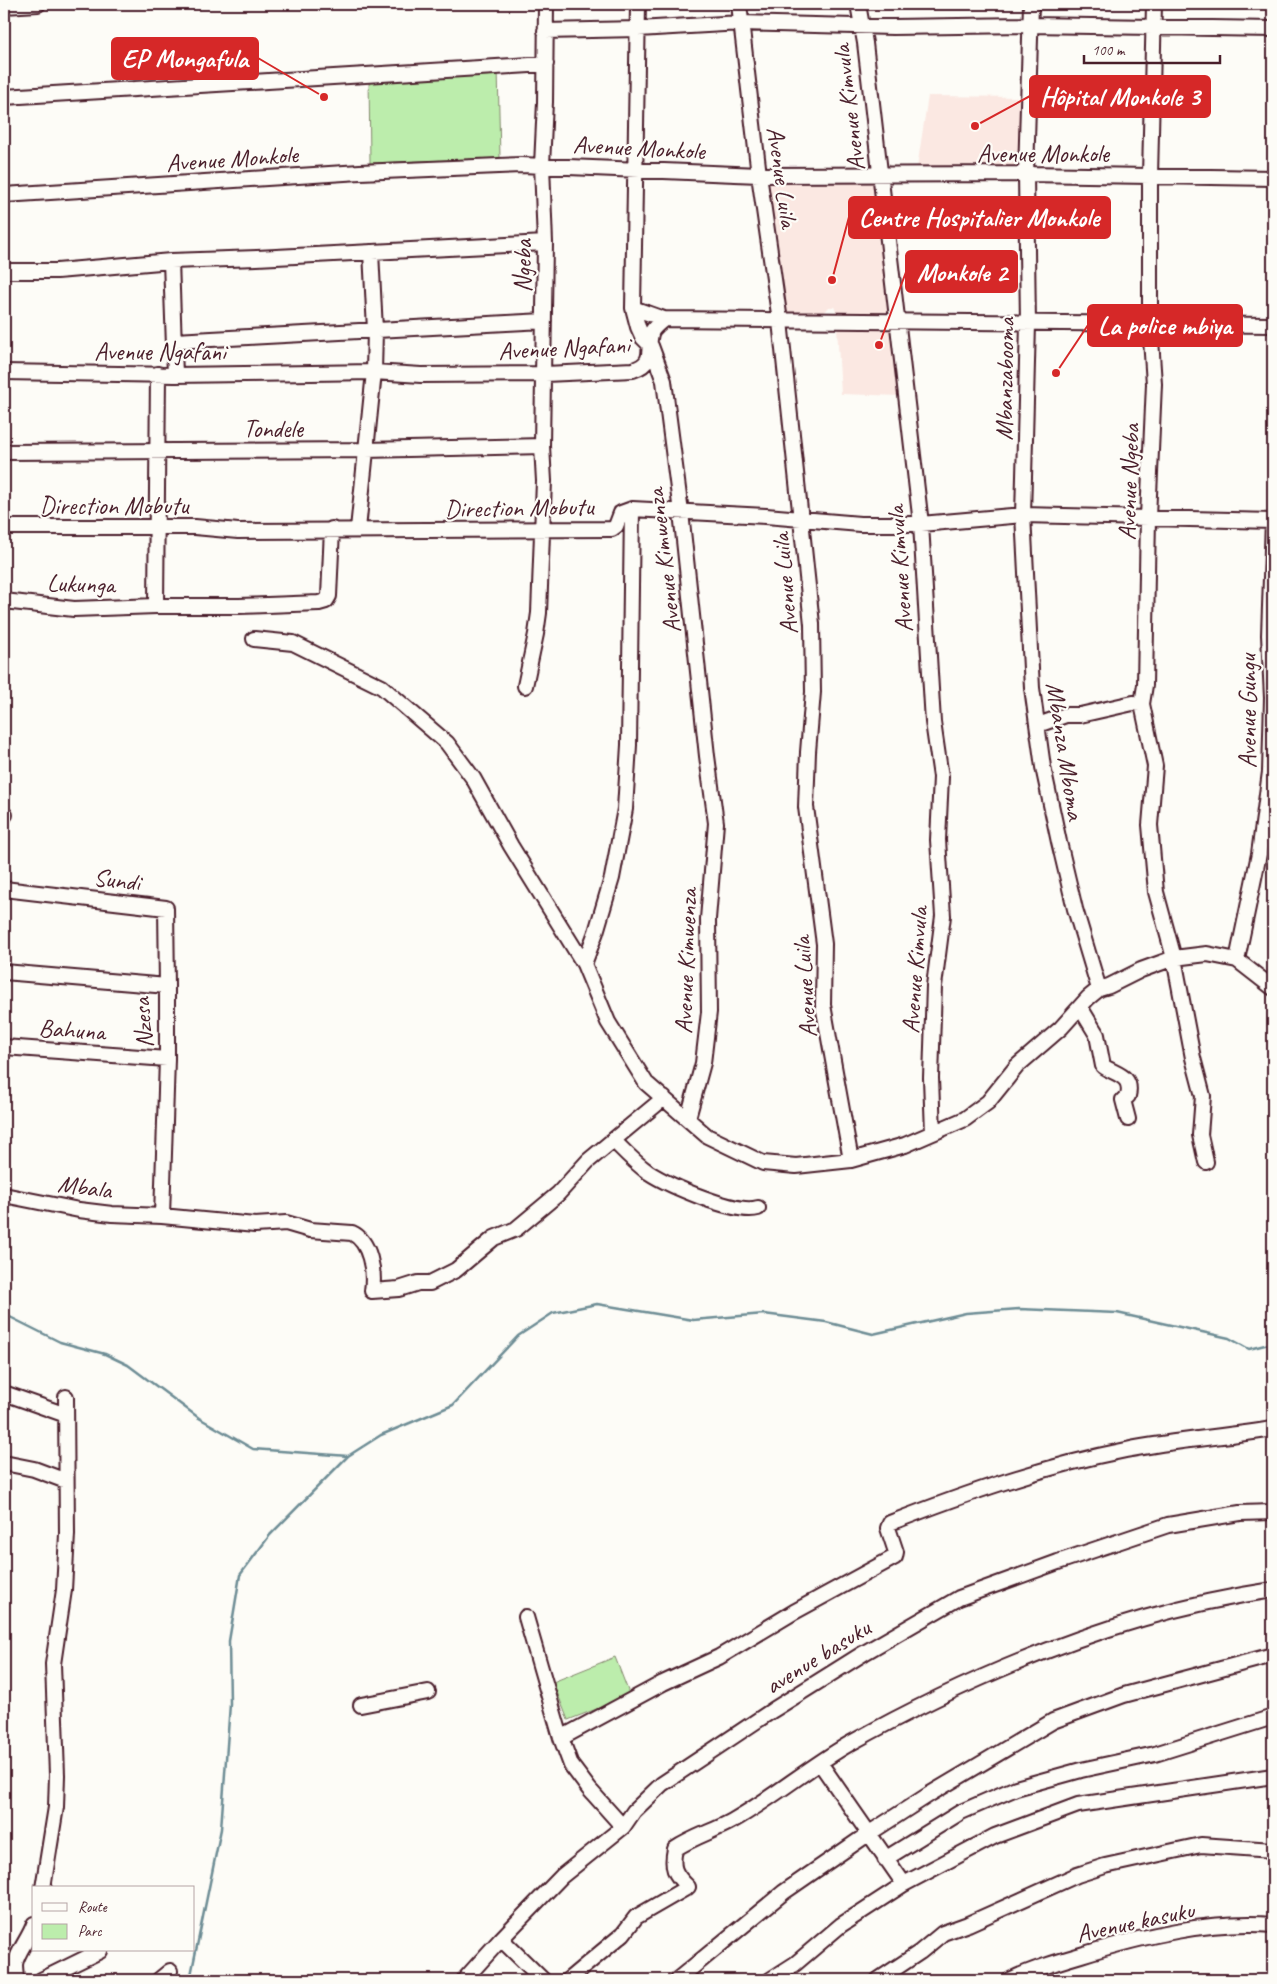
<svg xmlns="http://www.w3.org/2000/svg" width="1277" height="1984" viewBox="0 0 1277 1984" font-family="Caveat,sans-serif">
  <rect width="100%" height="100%" fill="#fdfcf7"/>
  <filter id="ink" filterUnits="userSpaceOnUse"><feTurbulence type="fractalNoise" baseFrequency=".02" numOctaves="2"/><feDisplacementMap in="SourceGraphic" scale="10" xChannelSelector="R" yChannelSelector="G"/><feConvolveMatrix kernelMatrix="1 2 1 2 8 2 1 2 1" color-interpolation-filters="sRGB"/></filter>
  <g filter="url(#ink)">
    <path fill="#fbe8e2" d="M928,96L1027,97L1021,167L917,168Z
      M763,178H874L901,396L841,394L836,311L834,307H829L824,313L780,314Z"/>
    <path fill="#bcedac" stroke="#83866c" d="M498,68L500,158L370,163L369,75Z
      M615,1657L630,1696L568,1720L553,1682Z"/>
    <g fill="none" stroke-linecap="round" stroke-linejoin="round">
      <path stroke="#6e8d95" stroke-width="2.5" d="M4,1314L60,1342L105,1354L128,1365L199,1418L253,1449L348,1456L381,1435L453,1405L518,1336L553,1313L597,1304L693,1320L764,1314L826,1322L873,1334L966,1313L1019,1309L1117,1313L1229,1338L1249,1349L1273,1343
        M190,1980L221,1829L230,1704L229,1641L240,1575L270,1535L348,1456"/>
      <defs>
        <path id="minor" d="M638,4L633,308L638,327L643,338L651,346L664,381L681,512L707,756L716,823L708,919L709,1012L703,1063L688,1118
          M739,4L759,175L780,321L812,624L813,692L808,752L806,807L824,944L823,1005L851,1160
          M858,4L865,43L921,524L933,722L941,777L938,840L943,916L934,986L931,1078L933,1133
          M1031,4L1026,174L1028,324L1023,515L1032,688L1043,767L1059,842L1075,909L1099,989
          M1154,4L1150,176V324L1154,384L1148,517L1145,685L1142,704L1155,766L1150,825L1156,892L1174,958L1193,1058L1203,1096L1200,1135L1206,1162
          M4,6L38,4
          M545,31L638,29L741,23L893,27L1031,25L1273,29
          M4,97L546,64
          M4,195L360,172L521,165L759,175L1026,174L1273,178
          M171,261L175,375
          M4,271H57L171,261L257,258L545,243
          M633,308L664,319
          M175,341L544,321
          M4,372L175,375L374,372L421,375L545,374L633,370C658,362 645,347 652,331C655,326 660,323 664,319L1273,325
          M158,374L156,606H239L319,603L326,601L329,596L332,529
          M4,452L366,450L542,446
          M4,527H195L238,531L612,529L616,526L621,513L632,509L766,516L860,524H921L1023,515L1273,521
          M358,529L374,372L375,330L371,252
          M4,601L74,609L156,606
          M254,639L293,643L382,687L447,743L473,778L511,846L584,964L608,1022L646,1083L707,1136L763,1163L796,1166L851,1160L905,1145L965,1119L988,1102L1017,1066L1061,1028L1088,998L1099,989L1109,986L1141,970L1174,958L1207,954L1237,960L1273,988
          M525,686L536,634L539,613L544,481L542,446L545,243L542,165L545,102L546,4
          M1038,725L1066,715H1080L1133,703L1142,704
          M4,815H5
          M4,889L166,908L167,986
          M1237,960L1259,854L1270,772L1272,698L1269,635L1273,520
          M584,964L596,932L612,878L625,809L629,745L632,509
          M4,972L167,986V1059L162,1216
          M1080,1007L1097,1035L1103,1066C1116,1075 1133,1075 1128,1096L1123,1100L1128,1119
          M4,1047L167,1059
          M613,1140C624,1151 635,1163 648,1172C668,1185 736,1215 758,1208
          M4,1195L79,1210L112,1214L162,1216L255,1225L286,1223L310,1230L352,1233C370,1241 375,1272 372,1291L399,1289L418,1283H430L456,1270L494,1238L516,1229L558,1194L588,1161L664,1098
          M4,1393L66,1415
          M4,1463L34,1469L66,1481
          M526,1617L561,1738L571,1765L589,1789L623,1827
          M361,1705L428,1692
          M561,1738L663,1683L719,1657L794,1612L895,1557L896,1552L888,1528L890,1523C967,1493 1045,1466 1126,1450C1175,1440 1224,1437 1273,1429
          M820,1763L904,1884
          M885,1859L961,1812L1016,1788L1081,1770L1155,1754L1273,1717
          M43,1888L56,1807L57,1775L53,1664L64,1590L67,1534L66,1397
          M501,1939L543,1980
          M16,1980C16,1975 15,1969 15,1964C17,1952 30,1937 34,1924
          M41,1980L100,1951
          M159,1980L170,1971
          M464,1980L501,1939L562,1876L623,1827L634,1811L662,1784L773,1710L864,1653L959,1598L1058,1562L1168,1525L1240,1513L1273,1512
          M568,1980L623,1934L636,1917L688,1887C674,1874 671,1867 675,1849C693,1837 714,1831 732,1821C773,1798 809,1767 849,1744C980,1671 1124,1612 1273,1590
          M677,1980L784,1892L868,1834L930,1794L1053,1721L1124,1695L1273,1655
          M770,1980L795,1964L841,1925L904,1884L995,1836L1078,1805L1273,1776
          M878,1980L920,1952L943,1933L968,1924L1077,1875L1105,1866L1201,1845L1273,1850
          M1010,1980C1033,1969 1057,1962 1081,1955C1143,1936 1209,1920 1273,1925"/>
      </defs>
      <use href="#minor" stroke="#4a1f2b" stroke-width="18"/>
      <use href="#minor" stroke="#fdfcf7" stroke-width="14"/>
    </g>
  </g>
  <g text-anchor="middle" stroke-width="4.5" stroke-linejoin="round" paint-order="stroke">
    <g font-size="25" fill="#4a1f2b" stroke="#fdfcf7">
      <text transform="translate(848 108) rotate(-97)" y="9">Avenue Kimvula</text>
      <text transform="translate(639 147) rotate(3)" y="9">Avenue Monkole</text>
      <text x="1043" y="162">Avenue Monkole</text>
      <text transform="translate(232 158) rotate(-4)" y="9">Avenue Monkole</text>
      <text transform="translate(783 177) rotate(82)" y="9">Avenue Luila</text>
      <text transform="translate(522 266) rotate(-90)" y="9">Ngeba</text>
      <text transform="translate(564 347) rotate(-3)" y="9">Avenue Ngafani</text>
      <text x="160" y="360">Avenue Ngafani</text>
      <text transform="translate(1004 379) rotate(-89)" y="9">Mbanzabooma</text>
      <text x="273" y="437">Tondele</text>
      <text transform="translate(1128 482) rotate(-88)" y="9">Avenue Ngeba</text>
      <text x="114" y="514">Direction Mobutu</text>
      <text transform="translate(519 507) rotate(-1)" y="9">Direction Mobutu</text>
      <text transform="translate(663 561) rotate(-97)" y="9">Avenue Kimwenza</text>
      <text transform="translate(899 569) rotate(-94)" y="9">Avenue Kimvula</text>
      <text transform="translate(81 583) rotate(2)" y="9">Lukunga</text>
      <text transform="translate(784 584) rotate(-95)" y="9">Avenue Luila</text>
      <text transform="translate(1247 711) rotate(-90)" y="9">Avenue Gungu</text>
      <text transform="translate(1066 751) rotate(81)" y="9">Mbanza Mboma</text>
      <text transform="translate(117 879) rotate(7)" y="9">Sundi</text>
      <text transform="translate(685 961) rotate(-88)" y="9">Avenue Kimwenza</text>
      <text transform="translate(914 970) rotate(-86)" y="9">Avenue Kimvula</text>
      <text transform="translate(804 987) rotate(-94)" y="9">Avenue Luila</text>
      <text transform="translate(142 1023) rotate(-94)" y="9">Nzesa</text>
      <text transform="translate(72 1029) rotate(4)" y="9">Bahuna</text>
      <text transform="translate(85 1186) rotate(8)" y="9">Mbala</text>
      <text transform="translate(817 1656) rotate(-32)" y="9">avenue basuku</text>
      <text transform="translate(1135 1921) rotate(-12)" y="9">Avenue kasuku</text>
    </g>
  </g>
  <path fill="none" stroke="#d62828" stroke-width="2" d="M324 97L258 58M975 126L1030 96M832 280L849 217M879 345L906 272M1056 373L1088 325"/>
  <g fill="#d62828" stroke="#fdfcf7" stroke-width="2">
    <circle cx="324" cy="97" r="5"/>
    <circle cx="975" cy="126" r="5"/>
    <circle cx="832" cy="280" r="5"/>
    <circle cx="879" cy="345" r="5"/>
    <circle cx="1056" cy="373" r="5"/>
  </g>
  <g fill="#d62828" stroke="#d62828" stroke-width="2">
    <rect x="112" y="38" width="146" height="41" rx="5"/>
    <rect x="1030" y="76" width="180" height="41" rx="5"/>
    <rect x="849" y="197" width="261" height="41" rx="5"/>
    <rect x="906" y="251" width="111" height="41" rx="5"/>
    <rect x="1088" y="305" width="154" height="41" rx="5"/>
  </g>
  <g font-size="26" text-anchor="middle" font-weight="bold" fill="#fff">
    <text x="185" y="67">EP Mongafula</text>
    <text x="1120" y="105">Hôpital Monkole 3</text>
    <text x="979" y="226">Centre Hospitalier Monkole</text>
    <text x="962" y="281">Monkole 2</text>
    <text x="1165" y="334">La police mbiya</text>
  </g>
  <rect width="1277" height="1984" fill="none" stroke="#fdfcf7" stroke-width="20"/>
  <rect x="10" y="10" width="1257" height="1964" fill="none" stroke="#4a1f2b" stroke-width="2" filter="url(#ink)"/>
  <rect x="32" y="1886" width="162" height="65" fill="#fdfcf7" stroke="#b5a4a5"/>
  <rect x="42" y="1903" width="25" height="8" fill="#fdfcf7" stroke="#b5a4a5"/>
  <text x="78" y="1912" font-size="15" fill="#4a1f2b">Route</text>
  <rect x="42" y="1924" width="25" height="15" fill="#bcedac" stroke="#b5a4a5"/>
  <text x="78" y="1936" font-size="15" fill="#4a1f2b">Parc</text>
  <path d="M1084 55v8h136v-8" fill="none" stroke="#4a1f2b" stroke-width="2.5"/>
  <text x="1092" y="55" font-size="15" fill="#4a1f2b" stroke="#fdfcf7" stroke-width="4" paint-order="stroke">100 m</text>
</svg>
